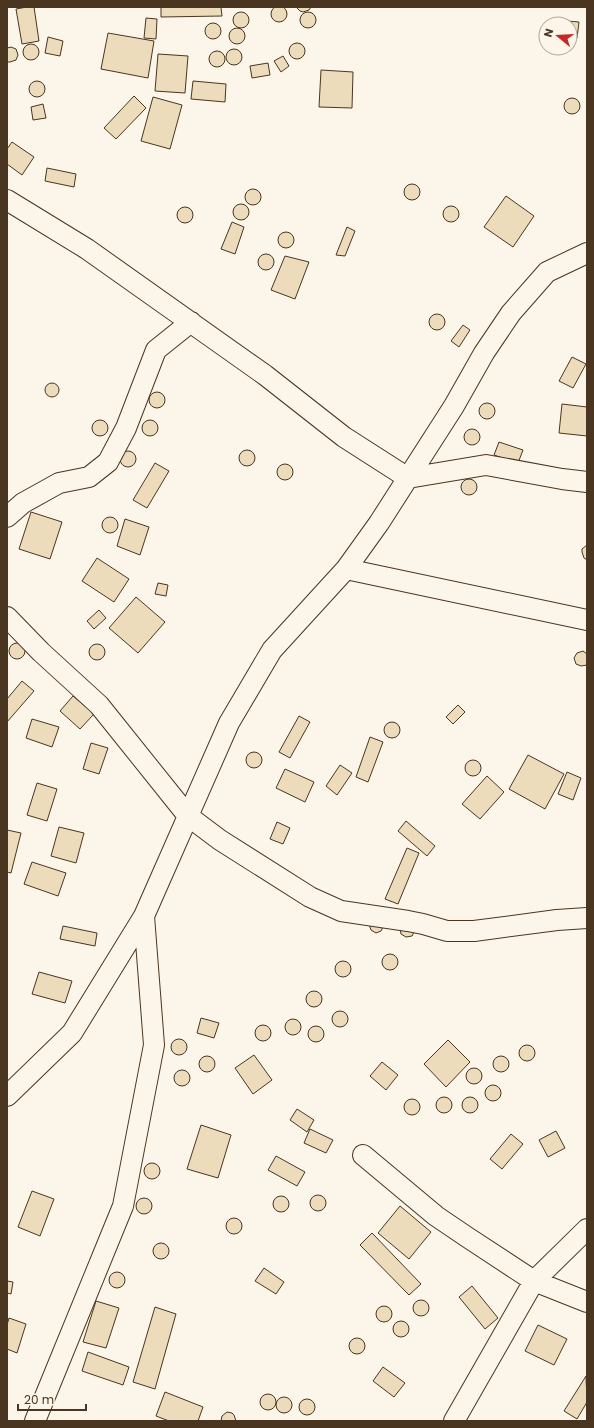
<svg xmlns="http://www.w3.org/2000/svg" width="594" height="1428" viewBox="0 0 594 1428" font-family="Poppins,sans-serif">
  <rect width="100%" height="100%" fill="#fbf6e9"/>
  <path fill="#ecdcbc" stroke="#4a3520" d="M271 14a8 8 0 1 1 16 0a8 8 0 1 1-16 0Z
    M27,7H34L39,41L22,44L16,9Z
    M161,7H221L222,16L161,17Z
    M296,7H311L309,10L303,12L300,11Z
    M233 20a8 8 0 1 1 16 0a8 8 0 1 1-16 0Z
    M300 20a8 8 0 1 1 16 0a8 8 0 1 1-16 0Z
    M146,18L157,19L156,39L144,38Z
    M567,21L579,22L577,38L570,37V24H566Z
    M205 31a8 8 0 1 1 16 0a8 8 0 1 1-16 0Z
    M229 36a8 8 0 1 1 16 0a8 8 0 1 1-16 0Z
    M108,33L154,41L148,78L101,69Z
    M48,37L63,41L60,56L45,53Z
    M289 51a8 8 0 1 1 16 0a8 8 0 1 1-16 0Z
    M23 52a8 8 0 1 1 16 0a8 8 0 1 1-16 0Z
    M11,47L16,49L18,55L16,60L10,62H7V48Z
    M226 57a8 8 0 1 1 16 0a8 8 0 1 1-16 0Z
    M209 59a8 8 0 1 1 16 0a8 8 0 1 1-16 0Z
    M158,54L188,56L185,93L155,91Z
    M283,56L289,66L281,72L274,61Z
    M268,63L270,75L252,78L250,66Z
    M321,70L353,72L352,108L319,107Z
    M193,81L226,84L225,102L191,99Z
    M29 89a8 8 0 1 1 16 0a8 8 0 1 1-16 0Z
    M134,96L146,108L116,139L104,128Z
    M153,97L182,105L170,149L141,141Z
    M564 106a8 8 0 1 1 16 0a8 8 0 1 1-16 0Z
    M43,104L46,118L33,120L31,107Z
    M12,142L34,157L22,175L7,164V149Z
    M47,168L76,174L74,187L45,181Z
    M404 192a8 8 0 1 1 16 0a8 8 0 1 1-16 0Z
    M245 197a8 8 0 1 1 16 0a8 8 0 1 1-16 0Z
    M506,196L534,216L513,247L484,227Z
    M233 212a8 8 0 1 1 16 0a8 8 0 1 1-16 0Z
    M443 214a8 8 0 1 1 16 0a8 8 0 1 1-16 0Z
    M177 215a8 8 0 1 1 16 0a8 8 0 1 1-16 0Z
    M232,222L244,227L235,254L221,249Z
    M347,227L355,231L345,256L336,255Z
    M278 240a8 8 0 1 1 16 0a8 8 0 1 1-16 0Z
    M258 262a8 8 0 1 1 16 0a8 8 0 1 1-16 0Z
    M285,256L309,262L295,299L271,290Z
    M429 322a8 8 0 1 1 16 0a8 8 0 1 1-16 0Z
    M463,325L470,330L459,347L451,341Z
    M572,357L586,364L573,388L559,381Z
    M45 390a7 7 0 1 1 14 0a7 7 0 1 1-14 0Z
    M149 400a8 8 0 1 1 16 0a8 8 0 1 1-16 0Z
    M479 411a8 8 0 1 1 16 0a8 8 0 1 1-16 0Z
    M562,404L587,407V436L559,433Z
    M142 428a8 8 0 1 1 16 0a8 8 0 1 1-16 0Z
    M92 428a8 8 0 1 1 16 0a8 8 0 1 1-16 0Z
    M464 437a8 8 0 1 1 16 0a8 8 0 1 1-16 0Z
    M499,442L523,450L518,463L494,455Z
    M239 458a8 8 0 1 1 16 0a8 8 0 1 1-16 0Z
    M120 459a8 8 0 1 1 16 0a8 8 0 1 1-16 0Z
    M155,463L169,471L147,508L133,500Z
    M277 472a8 8 0 1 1 16 0a8 8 0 1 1-16 0Z
    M461 487a8 8 0 1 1 16 0a8 8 0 1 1-16 0Z
    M31,512L62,522L50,559L19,549Z
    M102 525a8 8 0 1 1 16 0a8 8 0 1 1-16 0Z
    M125,519L149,527L140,555L117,546Z
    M587,545V560L584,558L582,552V549Z
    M97,558L129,579L114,602L82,581Z
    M158,583L168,585L166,596L155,594Z
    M136,597L165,622L138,653L109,628Z
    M99,610L106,618L94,629L87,621Z
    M9 651a8 8 0 1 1 16 0a8 8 0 1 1-16 0Z
    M89 652a8 8 0 1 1 16 0a8 8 0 1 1-16 0Z
    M583,651L587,654V665L581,666L576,664L574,658L577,653Z
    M22,681L34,691L7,722V699Z
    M73,696L94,714L80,729L60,711Z
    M458,705L465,712L453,724L446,717Z
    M299,716L310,722L290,758L279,752Z
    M32,719L59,727L52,747L26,738Z
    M384 730a8 8 0 1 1 16 0a8 8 0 1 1-16 0Z
    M370,737L383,742L368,782L356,777Z
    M91,743L108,748L99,774L83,769Z
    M246 760a8 8 0 1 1 16 0a8 8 0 1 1-16 0Z
    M528,755L564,774L545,809L509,789Z
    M465 768a8 8 0 1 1 16 0a8 8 0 1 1-16 0Z
    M340,765L352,773L337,795L326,786Z
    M285,769L314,782L305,802L276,788Z
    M567,772L581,778L573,800L558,794Z
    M487,776L504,792L480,819L462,804Z
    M37,783L57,789L47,821L27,815Z
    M406,821L435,846L427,856L398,831Z
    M277,822L290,828L283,844L270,839Z
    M59,827L84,833L76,863L51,856Z
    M7,830L21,833L11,873L7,872Z
    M407,848L419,853L398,904L385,899Z
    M32,862L66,873L58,896L24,884Z
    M369,924L384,925L381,931L376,933L371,930Z
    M63,926L97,933L95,946L60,939Z
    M400,929L415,930L412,936L406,937L401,934Z
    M382 962a8 8 0 1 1 16 0a8 8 0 1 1-16 0Z
    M335 969a8 8 0 1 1 16 0a8 8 0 1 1-16 0Z
    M39,972L72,981L65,1003L32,994Z
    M306 999a8 8 0 1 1 16 0a8 8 0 1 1-16 0Z
    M332 1019a8 8 0 1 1 16 0a8 8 0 1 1-16 0Z
    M201,1018L219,1023L214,1038L197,1033Z
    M285 1027a8 8 0 1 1 16 0a8 8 0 1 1-16 0Z
    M255 1033a8 8 0 1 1 16 0a8 8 0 1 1-16 0Z
    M308 1034a8 8 0 1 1 16 0a8 8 0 1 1-16 0Z
    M171 1047a8 8 0 1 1 16 0a8 8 0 1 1-16 0Z
    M448,1040L470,1062L446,1087L424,1064Z
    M519 1053a8 8 0 1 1 16 0a8 8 0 1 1-16 0Z
    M254,1055L272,1080L253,1094L235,1068Z
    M199 1064a8 8 0 1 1 16 0a8 8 0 1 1-16 0Z
    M493 1064a8 8 0 1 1 16 0a8 8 0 1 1-16 0Z
    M382,1062L398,1075L386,1090L370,1076Z
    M466 1076a8 8 0 1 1 16 0a8 8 0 1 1-16 0Z
    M174 1078a8 8 0 1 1 16 0a8 8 0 1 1-16 0Z
    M485 1093a8 8 0 1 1 16 0a8 8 0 1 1-16 0Z
    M462 1105a8 8 0 1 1 16 0a8 8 0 1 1-16 0Z
    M436 1105a8 8 0 1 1 16 0a8 8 0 1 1-16 0Z
    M404 1107a8 8 0 1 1 16 0a8 8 0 1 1-16 0Z
    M297,1109L314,1120L307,1132L290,1120Z
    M201,1125L231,1135L218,1178L187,1169Z
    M310,1129L333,1140L326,1153L304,1143Z
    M556,1131L565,1148L548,1157L539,1140Z
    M511,1134L523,1144L502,1169L490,1159Z
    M276,1156L305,1172L297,1186L268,1170Z
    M144 1171a8 8 0 1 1 16 0a8 8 0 1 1-16 0Z
    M32,1191L54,1199L40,1236L18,1227Z
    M310 1203a8 8 0 1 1 16 0a8 8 0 1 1-16 0Z
    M273 1204a8 8 0 1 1 16 0a8 8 0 1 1-16 0Z
    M136 1206a8 8 0 1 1 16 0a8 8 0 1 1-16 0Z
    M400,1206L431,1232L409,1259L378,1233Z
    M226 1226a8 8 0 1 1 16 0a8 8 0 1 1-16 0Z
    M372,1233L421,1284L409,1295L360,1245Z
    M153 1251a8 8 0 1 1 16 0a8 8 0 1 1-16 0Z
    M264,1268L284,1282L276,1294L255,1281Z
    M109 1280a8 8 0 1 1 16 0a8 8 0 1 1-16 0Z
    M7,1281L13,1282L11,1294L7,1293Z
    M472,1286L498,1318L485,1329L459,1297Z
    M413 1308a8 8 0 1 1 16 0a8 8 0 1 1-16 0Z
    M96,1301L119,1308L106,1348L83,1342Z
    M376 1314a8 8 0 1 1 16 0a8 8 0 1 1-16 0Z
    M155,1307L176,1314L155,1389L133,1382Z
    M9,1318L26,1324L17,1353L7,1349V1325Z
    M393 1329a8 8 0 1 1 16 0a8 8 0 1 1-16 0Z
    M538,1325L567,1339L554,1365L525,1351Z
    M349 1346a8 8 0 1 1 16 0a8 8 0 1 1-16 0Z
    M88,1352L129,1367L123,1385L82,1371Z
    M383,1367L405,1383L394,1397L373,1381Z
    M586,1376L587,1402L577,1419L564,1411Z
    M165,1392L203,1407L198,1421H169L156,1416Z
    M260 1402a8 8 0 1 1 16 0a8 8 0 1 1-16 0Z
    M276 1405a8 8 0 1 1 16 0a8 8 0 1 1-16 0Z
    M299 1407a8 8 0 1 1 16 0a8 8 0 1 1-16 0Z
    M227,1412L232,1413L234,1415L236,1421H221L222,1416Z"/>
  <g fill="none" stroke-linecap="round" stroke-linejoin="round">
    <defs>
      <path id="minor" d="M7,200L87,249L265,375L344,437L408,478L486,465L562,479L587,482
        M7,517L23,503L59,483L89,477L108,462L126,428L156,350L191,322
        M346,569L587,620
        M7,617L41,652L99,705L188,816L220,840L310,897L341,911L408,921L423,924L447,931H474L557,920L587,918
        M7,1096L72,1033L144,916
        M363,1155L436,1216L467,1237L534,1281L587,1302
        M35,1421L123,1206L154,1045L144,916L229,723L272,650L346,569L379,523L454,406L484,353L511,313L547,272L587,253
        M454,1421L534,1281L587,1229"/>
    </defs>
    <use href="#minor" stroke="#4a3520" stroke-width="22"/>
    <use href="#minor" stroke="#fbf6e9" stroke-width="20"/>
  </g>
  <rect width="594" height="1428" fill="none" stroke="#4a3520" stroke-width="16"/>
  <g transform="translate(558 36) rotate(288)"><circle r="19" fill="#fbf6e9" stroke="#b4a999"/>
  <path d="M0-3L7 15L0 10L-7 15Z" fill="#c62828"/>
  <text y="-6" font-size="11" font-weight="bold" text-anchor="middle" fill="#4a3520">N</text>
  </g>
  <path d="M18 1404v6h68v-6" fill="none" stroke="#4a3520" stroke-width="2"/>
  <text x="24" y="1404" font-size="12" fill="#4a3520" stroke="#fbf6e9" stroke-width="3" paint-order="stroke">20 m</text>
</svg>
